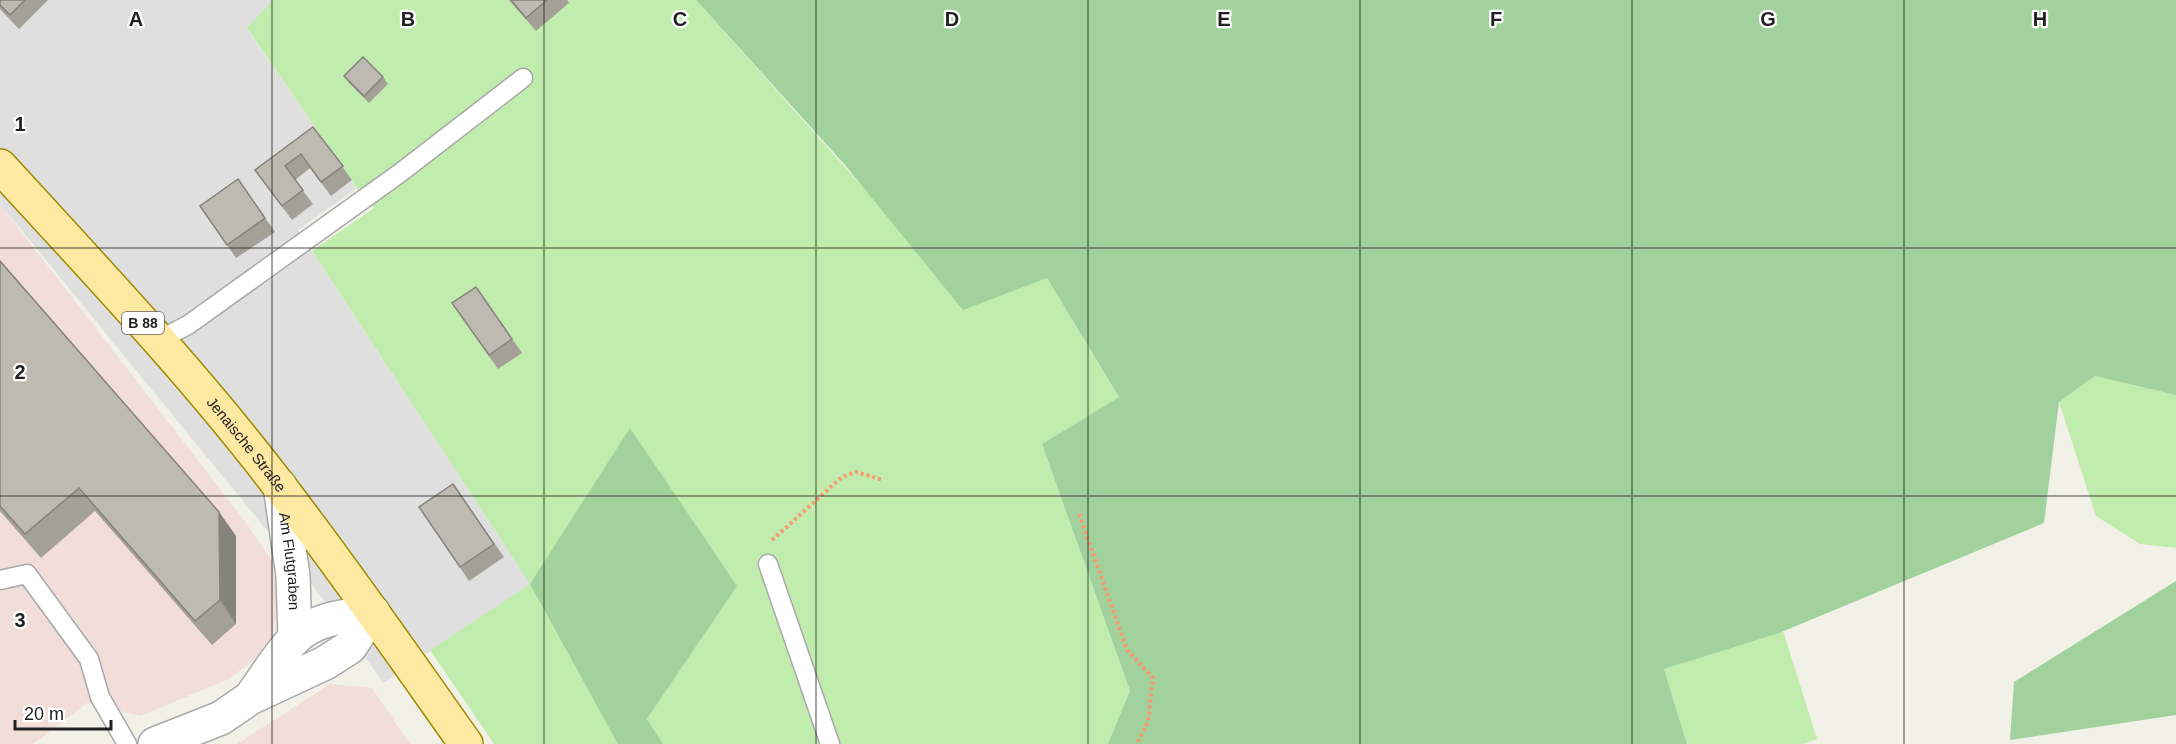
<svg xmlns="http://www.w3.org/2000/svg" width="2176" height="744" viewBox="0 0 2176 744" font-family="Arial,sans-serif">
  <rect width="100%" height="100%" fill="#f2f1e8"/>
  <path fill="#e0dfdf" d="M0,0H273L247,29L357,188L298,230L530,584L383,683L337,616L0,204Z"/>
  <path fill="#f2ded8" d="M0,204L244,520L272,561L278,604L271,646L229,679L140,716L87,703L33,744H0Z
    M330,684L372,688L410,744H237Z"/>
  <path fill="#c0ecae" d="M273,0H696L869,194L1047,278L1119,397L1042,444L1130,691L1110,744H663L647,719L737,586L627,744H494L430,650L530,584L312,251L374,208L357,188L247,28Z
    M2095,376L2176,395V548L2140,544L2096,516L2059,402Z
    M1783,631L1817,739L1803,744H1687L1664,669Z"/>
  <path fill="#a1d29d" d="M696,0H2176V395L2095,376L2059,402L2044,523L1779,633L1664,669L1687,744H1108L1130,691L1042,444L1119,397L1047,278L963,310L845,165Z
    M630,428L737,586L647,719L663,744H618L530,584Z
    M2176,581V715L2010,740L2014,682Z"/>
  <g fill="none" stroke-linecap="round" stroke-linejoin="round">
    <defs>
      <path id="lane" d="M159,340L188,325L400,173L523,78
        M768,564L830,744
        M0,580L27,574L89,659L100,697L127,744"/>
      <g id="street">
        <path id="s1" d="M280,486L293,576L295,638"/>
        <path d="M253,694C266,676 279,654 295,638C316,618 346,616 373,612"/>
        <path d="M155,744L221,718L250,698L325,663L350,647L373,612"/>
      </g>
      <g id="primary">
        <path id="s2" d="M0,166C96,271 194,374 280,487C345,571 405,658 466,744"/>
      </g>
    </defs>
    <use href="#lane" stroke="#a9a9a9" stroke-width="21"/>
    <use href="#street" stroke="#a9a9a9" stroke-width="36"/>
    <use href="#primary" stroke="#9f8b00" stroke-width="36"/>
    <path stroke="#fc9a6f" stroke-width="4" stroke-dasharray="3 3" stroke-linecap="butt" d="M1079,514L1127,650L1153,678L1148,722L1137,744
      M772,540L842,477L856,472L883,480"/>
    <use href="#lane" stroke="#fff" stroke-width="18"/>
    <use href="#street" stroke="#fff" stroke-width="33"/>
    <use href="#primary" stroke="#fee8a2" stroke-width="33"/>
  </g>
  <path fill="#a4a098" d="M0,0H48L19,29L0,9Z
    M509,0H567L569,3L536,31Z
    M344,76L383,77L388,84L369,103L349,83Z
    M313,127L352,180L331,196L310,168L295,180L313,204L292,220L255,170Z
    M238,179L275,232L236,258L200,206Z
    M0,261L219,512L236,536V624L212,645L95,511L41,558L0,511Z
    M476,287L522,353L498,369L452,303Z
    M453,484L504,557L469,581L419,507Z"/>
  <path fill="#86827c" d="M219,512L236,536V624L220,600Z"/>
  <path fill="#bfbab1" stroke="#86827c" stroke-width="1.5" d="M0,0H25L10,15L0,5Z
    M511,0H547L526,18Z
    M363,57L383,77L364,96L344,76Z
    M313,127L343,166L321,182L301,154L285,166L303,190L282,206L255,170Z
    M238,179L265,218L227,245L200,206Z
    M0,261L219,512L220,600L195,621L79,488L25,534L0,506Z
    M476,287L512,339L489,355L452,303Z
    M453,484L494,544L460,567L419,507Z"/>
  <path fill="none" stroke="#222" stroke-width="1.5" stroke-opacity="0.55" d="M272,0V744M544,0V744M816,0V744M1088,0V744M1360,0V744M1632,0V744M1904,0V744M0,248H2176M0,496H2176"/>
  <g text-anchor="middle" stroke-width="4.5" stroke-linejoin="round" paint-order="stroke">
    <rect fill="#fff" stroke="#646464" stroke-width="1.5" x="122" y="312" width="42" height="22" rx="4.5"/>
    <g font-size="14" font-weight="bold" fill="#222">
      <text x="143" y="328">B 88</text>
    </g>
    <g font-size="15" fill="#222" stroke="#fff">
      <text dy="5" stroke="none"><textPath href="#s2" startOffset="372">Jenaische Straße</textPath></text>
      <text dy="5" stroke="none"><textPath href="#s1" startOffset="76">Am Flutgraben</textPath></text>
    </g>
  </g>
  <g font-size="20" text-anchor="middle" font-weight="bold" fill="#222" stroke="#fff" stroke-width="4.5" stroke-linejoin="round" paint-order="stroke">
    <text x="136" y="26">A</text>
    <text x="408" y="26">B</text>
    <text x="680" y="26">C</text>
    <text x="952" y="26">D</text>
    <text x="1224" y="26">E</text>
    <text x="1496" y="26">F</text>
    <text x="1768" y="26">G</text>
    <text x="2040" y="26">H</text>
    <text x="20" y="131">1</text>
    <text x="20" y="379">2</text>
    <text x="20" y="627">3</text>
  </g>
  <path d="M15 720v9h96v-9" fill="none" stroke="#222222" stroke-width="3"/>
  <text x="24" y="720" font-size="18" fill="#222222" stroke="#ffffff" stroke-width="4.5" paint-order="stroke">20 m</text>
</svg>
